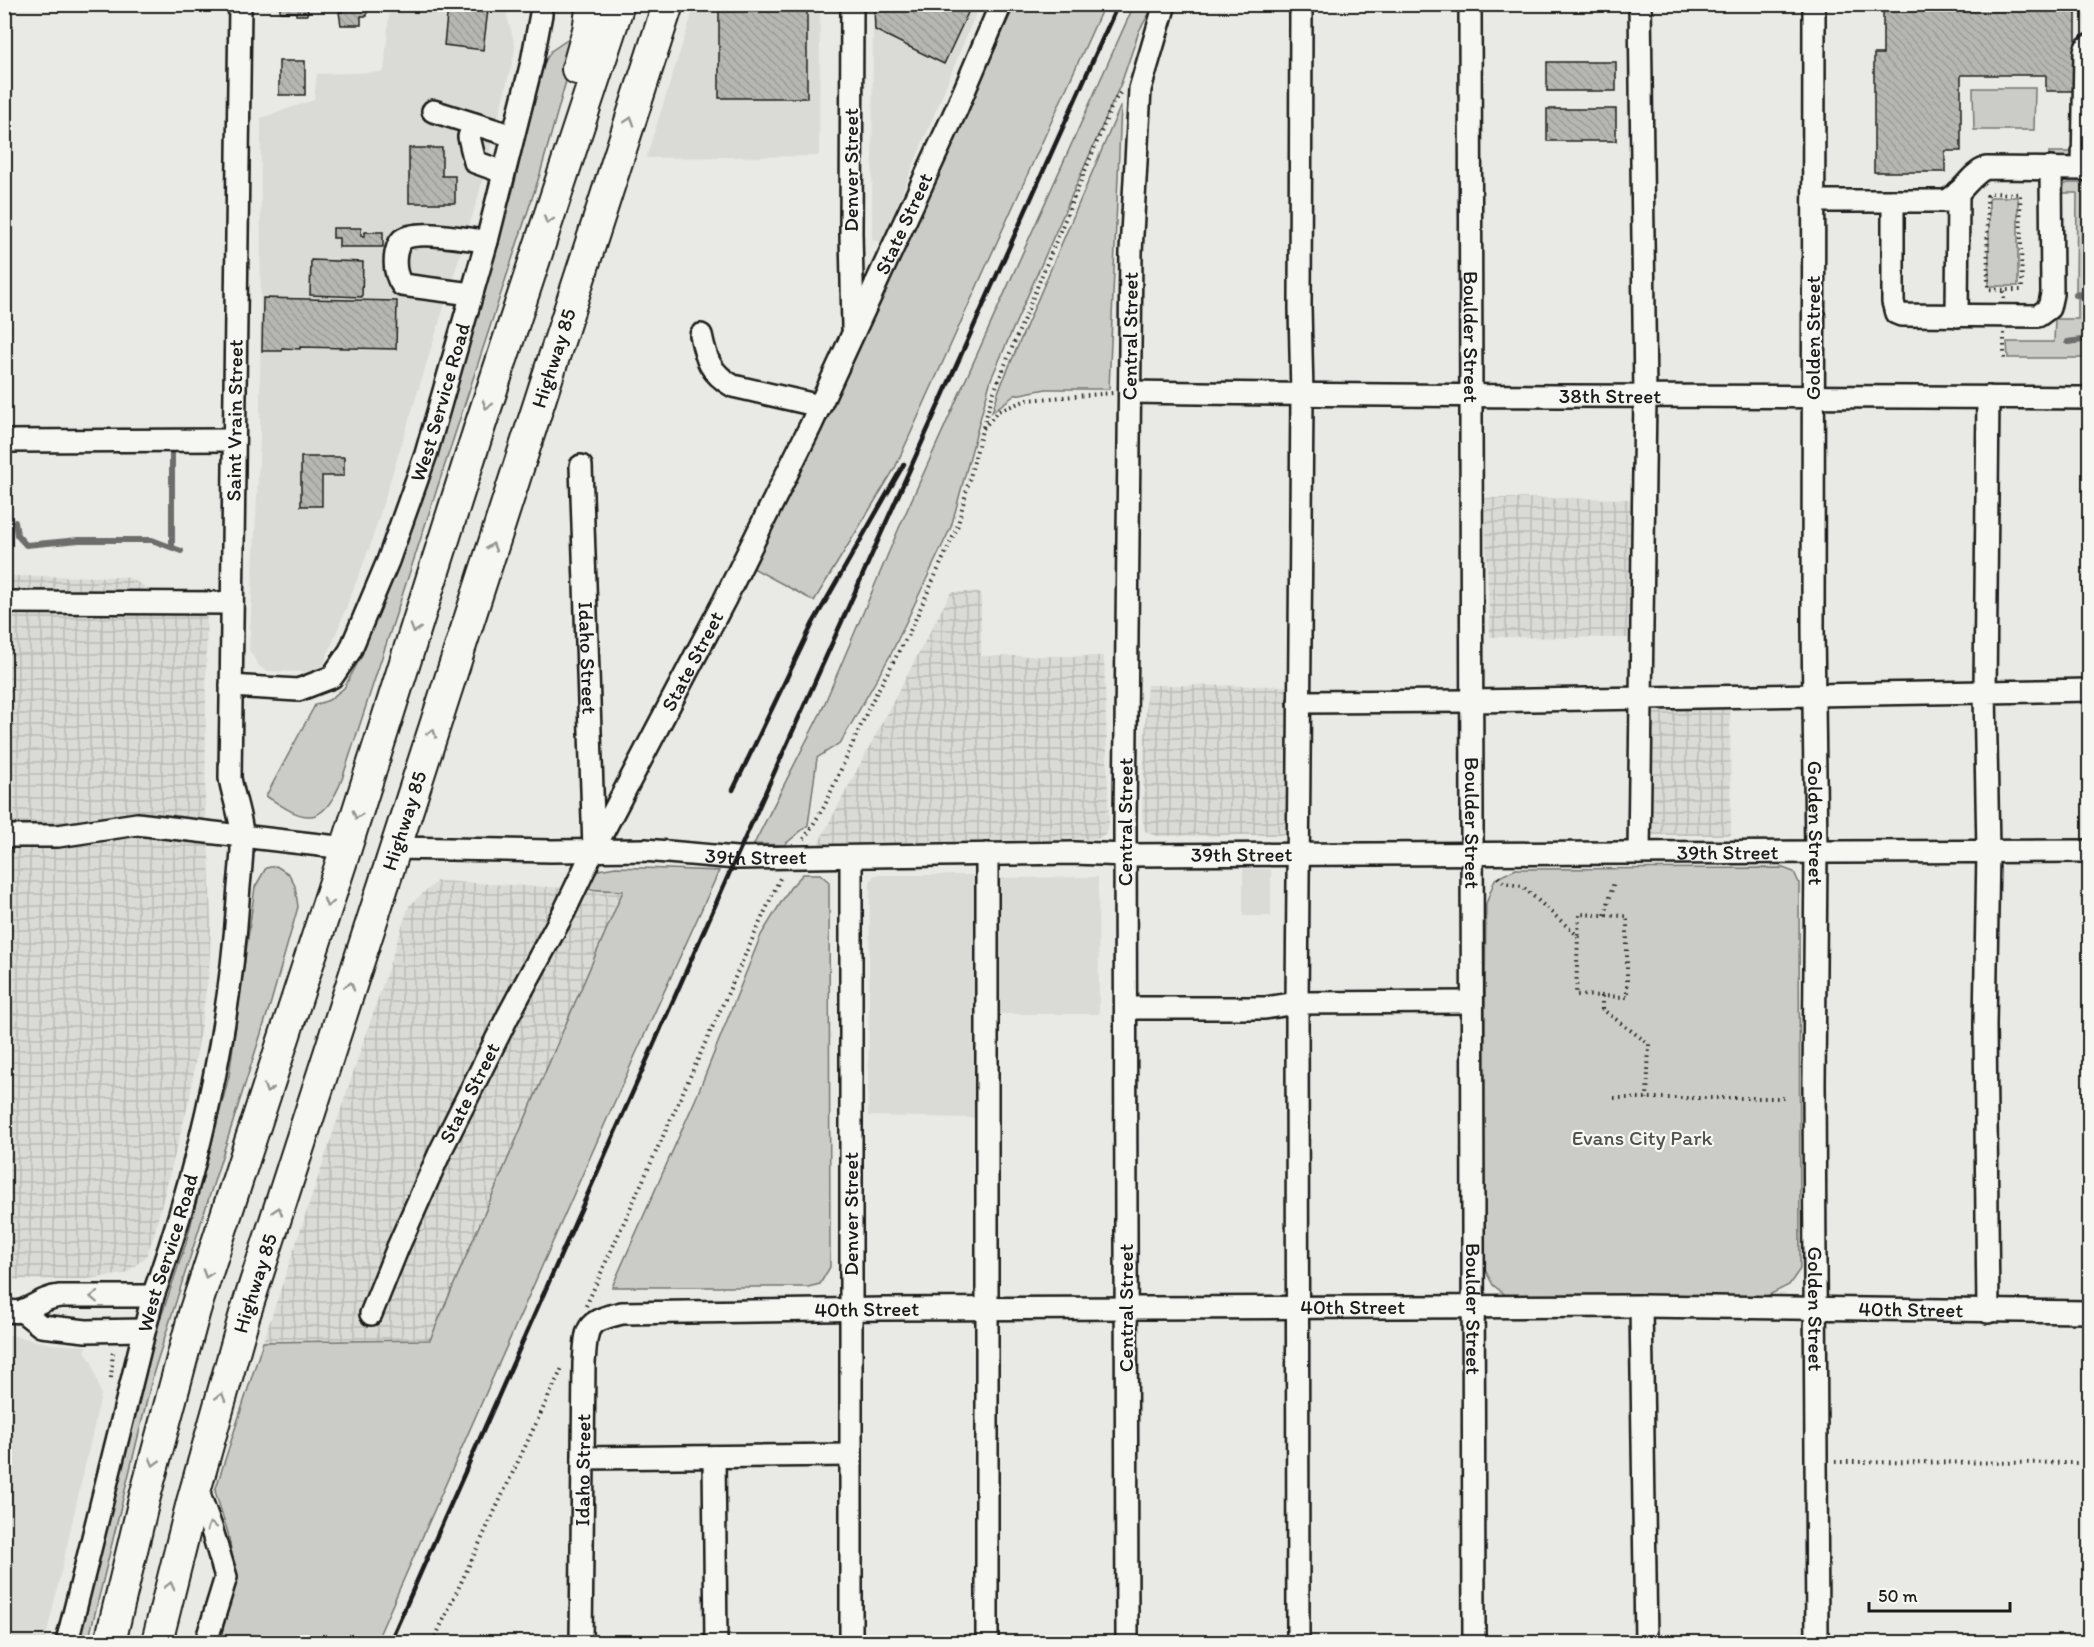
<svg xmlns="http://www.w3.org/2000/svg" width="2094" height="1647" viewBox="0 0 2094 1647" font-family="Itim,sans-serif">
  <defs>
    <pattern id="industrial-grid" width="8" height="8" patternUnits="userSpaceOnUse" patternTransform="scale(1.5)"><rect width="8" height="8" fill="#dadad6"/><path d="M0 4h8M4 0v8" fill="none" stroke="#babab7"/></pattern>
    <pattern id="building-back-hatch" width="6" height="6" patternUnits="userSpaceOnUse" patternTransform="scale(1.5)"><rect width="6" height="6" fill="#b6b6b3"/><path d="M-1 5l2 2M0 0l6 6M5-1l2 2" fill="none" stroke="#9c9c99"/></pattern>
  </defs>
  <rect width="100%" height="100%" fill="#e9e9e5"/>
  <filter id="ink" filterUnits="userSpaceOnUse"><feTurbulence type="fractalNoise" baseFrequency=".0167" numOctaves="2"/><feDisplacementMap in="SourceGraphic" scale="12" xChannelSelector="R" yChannelSelector="G"/><feConvolveMatrix kernelMatrix="1 2 1 2 8 2 1 2 1" color-interpolation-filters="sRGB"/></filter>
  <g filter="url(#ink)">
    <path fill="#dadad6" d="M390,5H509L507,16L515,46L514,55L478,197L369,549L324,664L317,670L306,672L266,671L259,666L249,650L260,440L261,118L314,100L317,74L384,72Z
      M695,5H820L819,156L646,158Z
      M873,5H979L882,242L872,240Z
      M1243,869H1271V916H1243Z
      M874,875H975L977,1118L868,1116L870,883Z
      M1098,877L1099,1014H996L997,878Z
      M5,1334L52,1344L87,1346L85,1351L92,1362L101,1395L45,1642H5Z"/>
    <path fill="url(#industrial-grid)" d="M1484,498L1632,499L1633,638L1490,637Z
      M4,576L127,577L144,586L145,592H207L205,814L209,854L211,924L209,971L190,1097L154,1234L146,1257L125,1274L86,1279L5,1280Z
      M951,592H981V656H1104L1109,823L1105,835L1097,839L818,844Z
      M1147,685L1291,686L1290,835L1155,836L1145,831L1142,817Z
      M1730,704L1731,835H1651L1652,706Z
      M437,881L623,891L430,1341L263,1342L409,906Z"/>
    <path fill="#cbcbc7" stroke="#747472" stroke-width="1.5" d="M574,5H583L578,38L540,174L345,770C341,784 328,817 309,816C294,816 279,804 266,796L315,705L329,700L344,688L361,657L419,500L513,190L541,69L551,51L567,40L573,29L577,15Z
      M1015,5H1104L895,468L814,601L753,568Z
      M1134,5H1154L1139,31L1122,81L991,379L951,527L891,654L841,742L817,758L808,825L784,845L754,844L821,712L899,528Z
      M1973,88H2035L2034,130H1974Z
      M1121,105L1109,389H1046L1015,395L992,412L999,390Z
      M2049,152H2078L2076,158L2068,161L2049,160Z
      M2069,183H2089V292H2076L2077,193H2061L2065,184Z
      M1991,197H2018V286H1989V200Z
      M2078,297H2089V337L2067,340L2065,343L2068,344L2089,341V358H2008L2007,342H2054L2055,319H2078Z
      M276,866L289,874L295,886L298,907L271,1002L154,1371L88,1642H77L154,1338L186,1243L229,1076L255,887L266,868Z
      M616,867L719,871L633,1060L376,1642H220L236,1576L228,1533L215,1491L263,1342L430,1340L623,891L582,889L598,870Z
      M1783,868L1794,872L1799,883L1800,1269L1789,1285L1767,1296H1507L1493,1285L1482,1264L1486,904L1495,879L1516,869Z
      M803,874H820L829,882L830,1267L820,1284L808,1287H612L696,1098L761,935L790,888Z"/>
    <g fill="none" stroke-linecap="round" stroke-linejoin="round">
      <path stroke="#6d6d6c" stroke-width="6" d="M2076,295L2090,296
        M2068,342L2090,339
        M172,451V547
        M15,522L17,535L26,545L79,540H152L181,551"/>
    </g>
    <path fill="url(#building-back-hatch)" stroke="#1c1c1c" stroke-width="1.5" d="M280,4H327V7H308L307,15H296V12H280Z
      M342,4H367V16H361V25H341L339,12H342Z
      M719,4H807V98H719Z
      M874,4H972L944,64L875,30Z
      M1897,4H2060V8H2076V91H2046V75H1961V151H1945V172H1874V54H1883V7H1897Z
      M448,6L488,10L483,50L444,45Z
      M279,61H305V95H279Z
      M1547,62H1616V91H1547Z
      M1547,109H1616V141H1547Z
      M409,148H442V176H455V203H409Z
      M333,228H361V236H365V232H383V247H339V238H333Z
      M311,260L363,262L362,297L310,295Z
      M263,298L397,301L396,349L300,347V349L282,348V351H262Z
      M301,457H344V476H322V506H301Z"/>
    <g fill="none" stroke-linecap="round" stroke-linejoin="round">
      <defs>
        <g id="minor">
          <path d="M852,4L851,233L853,328"/>
          <path id="s1" d="M1470,4L1474,1642"/>
          <path id="s2" d="M1814,4L1813,628L1816,851L1814,1084L1817,1642"/>
          <path d="M433,111L513,136"/>
          <path d="M474,124L469,137L475,162L503,172"/>
          <path d="M2083,169L2085,52L2086,48L2090,45"/>
          <path d="M1814,201H1945C1962,195 1969,175 1986,168L2090,169"/>
          <path d="M1893,201V302L1896,313L1901,315L2038,316L2049,308L2052,294L2051,168"/>
          <path d="M471,294L402,285C395,275 394,265 396,253C397,249 398,244 402,240C417,228 468,240 487,241"/>
          <path d="M1957,316L1958,192"/>
          <path d="M701,335C706,359 710,373 733,386L820,406"/>
          <path id="s3" d="M1130,392C1450,398 1770,395 2090,398"/>
          <path d="M4,441L234,440"/>
          <path id="s4" d="M581,466L594,849"/>
          <path d="M4,602L232,603"/>
          <path id="s5" d="M231,686L298,690L332,677L350,651L388,561L426,454L487,241L532,62L541,14"/>
          <path d="M1299,702L1471,701L1985,692L1988,397"/>
          <path d="M4,836H58L137,824L346,848"/>
          <path id="s6" d="M394,848L551,851L645,850L736,858L1075,853L1126,855L2090,851"/>
          <path d="M1639,853L1645,395L1640,4"/>
          <path d="M851,857V1642"/>
          <path d="M1127,1008H1265L1297,1003L1472,1002"/>
          <path d="M1641,1306L1646,1642"/>
          <path d="M4,1311C10,1311 19,1313 24,1310C38,1304 44,1298 60,1296H153"/>
          <path d="M22,1311L41,1326L86,1331L144,1330"/>
          <path d="M1988,1312L1985,1025L1988,851L1985,692L2090,690"/>
          <path id="s7" d="M371,1314L398,1247L441,1150L508,1016L565,910L594,849L724,601L811,425L957,108L1001,4"/>
          <path d="M714,1457L716,1642"/>
          <path d="M583,1458L851,1455"/>
          <path d="M196,1486L211,1527L226,1577L206,1642"/>
          <path id="s8" d="M67,1642L153,1296C198,1170 229,1034 238,900C239,879 243,857 242,836C242,820 233,796 230,778L240,4"/>
          <path id="s9" d="M581,1642L584,1363C587,1326 584,1322 622,1313L882,1309L1641,1306L2090,1312"/>
          <path d="M987,1642V854"/>
          <path id="s10" d="M1127,1642L1125,823L1131,252L1140,89L1165,4"/>
          <path d="M1298,1642L1297,1003L1302,395L1300,308L1301,4"/>
        </g>
        <g id="highway">
          <path d="M577,69L588,30L592,4"/>
          <path d="M110,1642L144,1500L195,1310L346,848L479,429L619,4"/>
          <path id="s11" d="M157,1642L192,1502L244,1317L668,4"/>
        </g>
      </defs>
      <use href="#minor" stroke="#1c1c1c" stroke-width="26"/>
      <use href="#highway" stroke="#1c1c1c" stroke-width="34"/>
      <path stroke="#1c1c1c" stroke-width="4" stroke-dasharray="1.5 4.5" stroke-linecap="butt" d="M2004,299V290H2022L2020,194L1991,193L1987,196L1988,289L2004,290
        M2004,333V360
        M983,427L993,394L1113,103L1120,93
        M804,839L824,807L871,703L910,631L957,528L982,430L998,411L1027,400L1113,393
        M1498,877L1504,883L1522,886L1578,936L1576,995L1627,997V916L1579,914L1578,936
        M1605,915L1614,882
        M1602,996V1009L1649,1044L1647,1099
        M1614,1098H1786
        M586,1306L781,876
        M111,1378L113,1350
        M1835,1462L2090,1463
        M433,1642L563,1366"/>
      <use href="#minor" stroke="#f6f6f2" stroke-width="21"/>
      <use href="#highway" stroke="#f6f6f2" stroke-width="30"/>
      <path stroke="#1c1c1c" stroke-width="4.5" d="M733,790L813,623L904,464
        M390,1642L736,858L1118,4"/>
    </g>
    <defs><path id="oneway-chevron" d="M-2-3.5L2.5 0L-2 3.5" fill="none" stroke-width="1.6" stroke-linecap="round" stroke-linejoin="round" transform="scale(1.5)"/></defs>
    <g stroke="#949492">
      <use href="#oneway-chevron" transform="translate(630 121) rotate(-72)"/>
      <use href="#oneway-chevron" transform="translate(548 220) rotate(108)"/>
      <use href="#oneway-chevron" transform="translate(487 405) rotate(108)"/>
      <use href="#oneway-chevron" transform="translate(492 547) rotate(-72)"/>
      <use href="#oneway-chevron" transform="translate(415 629) rotate(107)"/>
      <use href="#oneway-chevron" transform="translate(432 733) rotate(-72)"/>
      <use href="#oneway-chevron" transform="translate(357 815) rotate(107)"/>
      <use href="#oneway-chevron" transform="translate(328 903) rotate(108)"/>
      <use href="#oneway-chevron" transform="translate(350 986) rotate(-72)"/>
      <use href="#oneway-chevron" transform="translate(268 1089) rotate(108)"/>
      <use href="#oneway-chevron" transform="translate(278 1211) rotate(-72)"/>
      <use href="#oneway-chevron" transform="translate(207 1274) rotate(108)"/>
      <use href="#oneway-chevron" transform="translate(94 1297) rotate(-178)"/>
      <use href="#oneway-chevron" transform="translate(221 1397) rotate(-74)"/>
      <use href="#oneway-chevron" transform="translate(154 1462) rotate(105)"/>
      <use href="#oneway-chevron" transform="translate(211 1526) rotate(-108)"/>
      <use href="#oneway-chevron" transform="translate(170 1586) rotate(-76)"/>
    </g>
  </g>
  <g text-anchor="middle" stroke-width="4.5" stroke-linejoin="round" paint-order="stroke">
    <g font-size="21" fill="#1c1c1c" stroke="#f6f6f2">
      <text transform="translate(851 170) rotate(-90)" y="7">Denver Street</text>
      <text dy="7" stroke="none"><textPath href="#s7" startOffset="1214">State Street</textPath></text>
      <text dy="7" stroke="none"><textPath href="#s10" startOffset="1306">Central Street</textPath></text>
      <text dy="7" stroke="none"><textPath href="#s1" startOffset="333">Boulder Street</textPath></text>
      <text transform="translate(1813 338) rotate(-90)" y="7">Golden Street</text>
      <text dy="7" stroke="none"><textPath href="#s11" startOffset="1344">Highway 85</textPath></text>
      <text dy="7" stroke="none"><textPath href="#s3" startOffset="480">38th Street</textPath></text>
      <text dy="7" stroke="none"><textPath href="#s5" startOffset="400">West Service Road</textPath></text>
      <text dy="7" stroke="none"><textPath href="#s8" startOffset="1244">Saint Vrain Street</textPath></text>
      <text dy="7" stroke="none"><textPath href="#s4" startOffset="192">Idaho Street</textPath></text>
      <text dy="7" stroke="none"><textPath href="#s7" startOffset="728">State Street</textPath></text>
      <text dy="7" stroke="none"><textPath href="#s11" startOffset="858">Highway 85</textPath></text>
      <text dy="7" stroke="none"><textPath href="#s10" startOffset="820">Central Street</textPath></text>
      <text dy="7" stroke="none"><textPath href="#s1" startOffset="819">Boulder Street</textPath></text>
      <text dy="7" stroke="none"><textPath href="#s2" startOffset="819">Golden Street</textPath></text>
      <text dy="7" stroke="none"><textPath href="#s6" startOffset="1334">39th Street</textPath></text>
      <text dy="7" stroke="none"><textPath href="#s6" startOffset="848">39th Street</textPath></text>
      <text dy="7" stroke="none"><textPath href="#s6" startOffset="362">39th Street</textPath></text>
      <text dy="7" stroke="none"><textPath href="#s7" startOffset="242">State Street</textPath></text>
      <text transform="translate(851 1214) rotate(-90)" y="7">Denver Street</text>
      <text dy="7" stroke="none"><textPath href="#s8" startOffset="402">West Service Road</textPath></text>
      <text dy="7" stroke="none"><textPath href="#s11" startOffset="372">Highway 85</textPath></text>
      <text transform="translate(1126 1308) rotate(-90)" y="7">Central Street</text>
      <text dy="7" stroke="none"><textPath href="#s9" startOffset="1082">40th Street</textPath></text>
      <text dy="7" stroke="none"><textPath href="#s9" startOffset="596">40th Street</textPath></text>
      <text dy="7" stroke="none"><textPath href="#s1" startOffset="1305">Boulder Street</textPath></text>
      <text dy="7" stroke="none"><textPath href="#s2" startOffset="1305">Golden Street</textPath></text>
      <text dy="7" stroke="none"><textPath href="#s9" startOffset="1640">40th Street</textPath></text>
      <text dy="7" stroke="none"><textPath href="#s9" startOffset="172">Idaho Street</textPath></text>
    </g>
    <g font-size="21" fill="#51514f" stroke="#f6f6f2">
      <text x="1642" y="1145">Evans City Park</text>
    </g>
  </g>
  <rect width="2094" height="1647" fill="none" stroke="#f6f6f2" stroke-width="24"/>
  <rect x="12" y="12" width="2070" height="1623" fill="none" stroke="#1c1c1c" stroke-width="2" filter="url(#ink)"/>
  <path d="M1869 1602v9h141v-9" fill="none" stroke="#1c1c1c" stroke-width="3"/>
  <text x="1878" y="1602" font-size="18" fill="#1c1c1c" stroke="#f6f6f2" stroke-width="4.5" paint-order="stroke">50 m</text>
</svg>
